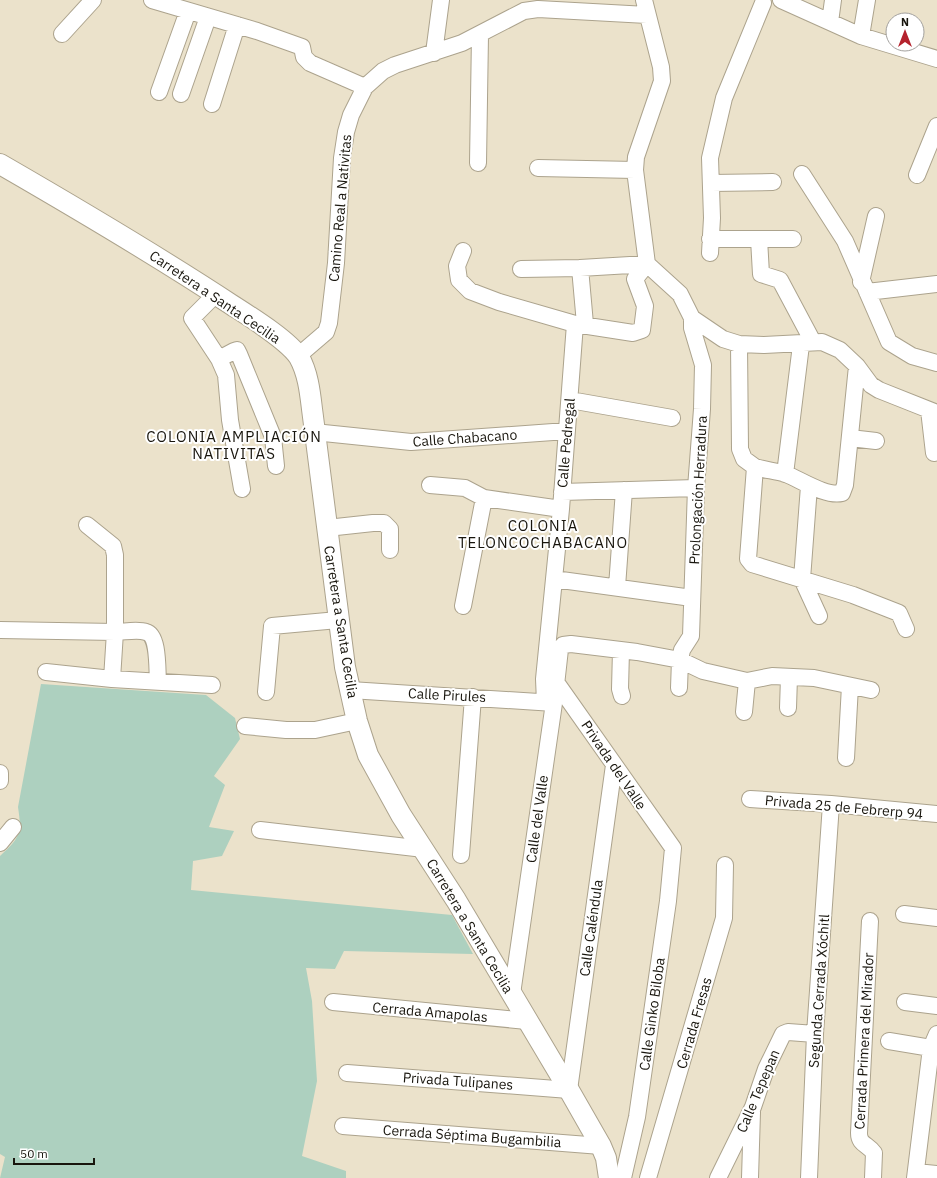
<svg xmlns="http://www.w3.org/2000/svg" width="937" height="1178" viewBox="0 0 937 1178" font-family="'IBM Plex Sans',sans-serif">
  <rect width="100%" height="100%" fill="#ebe2cb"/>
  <path fill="#add0bf" d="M41,684L206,695L235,718L240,739L214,776L225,785L209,827L234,831L222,856L193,861L191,890L452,915L473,954L344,951L335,969L306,968L312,1001L317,1081L302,1156L346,1171V1178H0L5,1157L0,1154V856C20,838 22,833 18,807Z"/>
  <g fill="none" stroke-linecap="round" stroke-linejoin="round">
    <defs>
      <path id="minor" d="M152,0L257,31L302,47L304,57L310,63L365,87
        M644,0L661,67L662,81L636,157L635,170L647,264L680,294L692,318L723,339L739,344L764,345L822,342L840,350L857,366L871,385L879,390L937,413
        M781,0L861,36L937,59
        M830,22L833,0
        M62,34L93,0
        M861,36L867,0
        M434,53L441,0
        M159,92L188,11
        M181,94L208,17
        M212,104L237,25
        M478,163L480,35
        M538,168L635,170
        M802,174L845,241L889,342L912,356L937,363
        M917,175L937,126
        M711,183L773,182
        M710,239H793
        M759,239L761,274L780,280L813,342
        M463,251L457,266L459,280L470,291L499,302L575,324
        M710,253L712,218L710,158L724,98L763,3
        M580,268L585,324
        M521,269L580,268L647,264
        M861,282L876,216
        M867,292L937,284
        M216,294L192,318L219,359L226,375L230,420L242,489
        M739,344L740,449L744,459L755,467L748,559L752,564L853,595L899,613L906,629
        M298,356L326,332L329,323L336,263L342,158L346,132L351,115L365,87L383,71L395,65L462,43L524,11L538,9L647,15
        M219,359L234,351L237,350L239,354L273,437L276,466
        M570,400L672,418
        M929,410L934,453
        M314,432L411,442L567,431
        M850,438L876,441
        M755,467C765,470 776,471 786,474C801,480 826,497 842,493L845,485L857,366
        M785,474L801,345
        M430,485L465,488L484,498L561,509
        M809,486L802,579L819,616
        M562,492L696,488
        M87,525L113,546L115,555V632C124,632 138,629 146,632C159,635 157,671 158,681
        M327,528L373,523H384L390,529V550
        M554,579L692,598
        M617,587L624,490
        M463,606L484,498
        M0,630L115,632L112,679
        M621,650L620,689L622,696
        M46,672L112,679L212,685
        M556,682L673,848L668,901L637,1117L623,1178
        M679,688L680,660L682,650L691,636L696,488L702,409L703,365L692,328V318
        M350,690L554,703
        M266,692L272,626L338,620
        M545,702L544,679L561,509L575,324L633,333L642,330L645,306L635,279L647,264
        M788,708L789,677
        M744,712L747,681
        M245,726L286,730H315L357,721
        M846,758L850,686
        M0,773V781
        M750,799L831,804L937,814
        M260,830L424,849
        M0,843L13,827
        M461,855L473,697
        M904,914L937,918
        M870,921L859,1133C859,1145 868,1144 874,1153L873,1178
        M512,994L554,703L560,649L563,645L571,644L637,652L680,660L703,671L747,681L772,676L814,678L871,690
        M333,1002L527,1021
        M905,1002L937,1006
        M889,1041L931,1048
        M347,1073L569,1090L614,765
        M343,1126L601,1146
        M916,1172L937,1174
        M648,1178L724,918L725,865
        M718,1178L753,1107L766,1069L783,1034L788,1032L815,1034
        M750,1178L752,1112
        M809,1178L815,1034L831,804
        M915,1178L931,1048L937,1034"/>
      <path id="major" d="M0,164C78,209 156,255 232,305C249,316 288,340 299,357C308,373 310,392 312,409L345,667L357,721L368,755L401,815L456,900L569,1090L601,1146L606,1158L609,1178"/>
    </defs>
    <use href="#minor" stroke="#aca38d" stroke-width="18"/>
    <use href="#major" stroke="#aca38d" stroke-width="22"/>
    <use href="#minor" stroke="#fff" stroke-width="16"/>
    <use href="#major" stroke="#fff" stroke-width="20"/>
  </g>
  <g text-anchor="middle" stroke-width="4" stroke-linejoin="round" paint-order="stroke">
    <g font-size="14" fill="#18150d" stroke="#fff">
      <text transform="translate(340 208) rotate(-85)" y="5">Camino Real a Nativitas</text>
      <text transform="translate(215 297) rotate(34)" y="5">Carretera a Santa Cecilia</text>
      <text transform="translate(465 438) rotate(-4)" y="5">Calle Chabacano</text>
      <text transform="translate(566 443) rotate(-85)" y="5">Calle Pedregal</text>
      <text transform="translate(698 490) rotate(-87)" y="5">Prolongación Herradura</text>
      <text transform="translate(341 622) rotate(81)" y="5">Carretera a Santa Cecilia</text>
      <text transform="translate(447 695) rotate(3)" y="5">Calle Pirules</text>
      <text transform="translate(614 765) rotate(56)" y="5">Privada del Valle</text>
      <text transform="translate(844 807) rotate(5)" y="5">Privada 25 de Febrerp 94</text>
      <text transform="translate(537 819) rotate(-82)" y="5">Calle del Valle</text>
      <text transform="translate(470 926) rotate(59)" y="5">Carretera a Santa Cecilia</text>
      <text transform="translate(591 928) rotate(-82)" y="5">Calle Caléndula</text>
      <text transform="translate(819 991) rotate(-86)" y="5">Segunda Cerrada Xóchitl</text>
      <text transform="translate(430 1012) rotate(5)" y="5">Cerrada Amapolas</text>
      <text transform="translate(652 1014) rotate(-82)" y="5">Calle Ginko Biloba</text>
      <text transform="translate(694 1023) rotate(-74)" y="5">Cerrada Fresas</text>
      <text transform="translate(864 1041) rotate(-87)" y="5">Cerrada Primera del Mirador</text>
      <text transform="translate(458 1081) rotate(4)" y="5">Privada Tulipanes</text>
      <text transform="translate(758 1091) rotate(-67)" y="5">Calle Tepepan</text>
      <text transform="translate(472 1136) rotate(4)" y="5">Cerrada Séptima Bugambilia</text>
    </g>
    <g font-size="15" letter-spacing="1" fill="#18150d" stroke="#fff">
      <text x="234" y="442">COLONIA AMPLIACIÓN<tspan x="234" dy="17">NATIVITAS</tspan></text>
      <text x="543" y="531">COLONIA<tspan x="543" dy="17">TELONCOCHABACANO</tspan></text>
    </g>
  </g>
  <g transform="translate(905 32)"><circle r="19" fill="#ffffff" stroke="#a3a19e"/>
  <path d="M0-3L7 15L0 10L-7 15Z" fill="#b4222d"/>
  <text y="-6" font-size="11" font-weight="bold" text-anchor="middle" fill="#18150d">N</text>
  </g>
  <path d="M14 1158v6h80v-6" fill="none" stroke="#18150d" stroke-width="2"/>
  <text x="20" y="1158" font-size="12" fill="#18150d" stroke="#ffffff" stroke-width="3" paint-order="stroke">50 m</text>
</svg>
